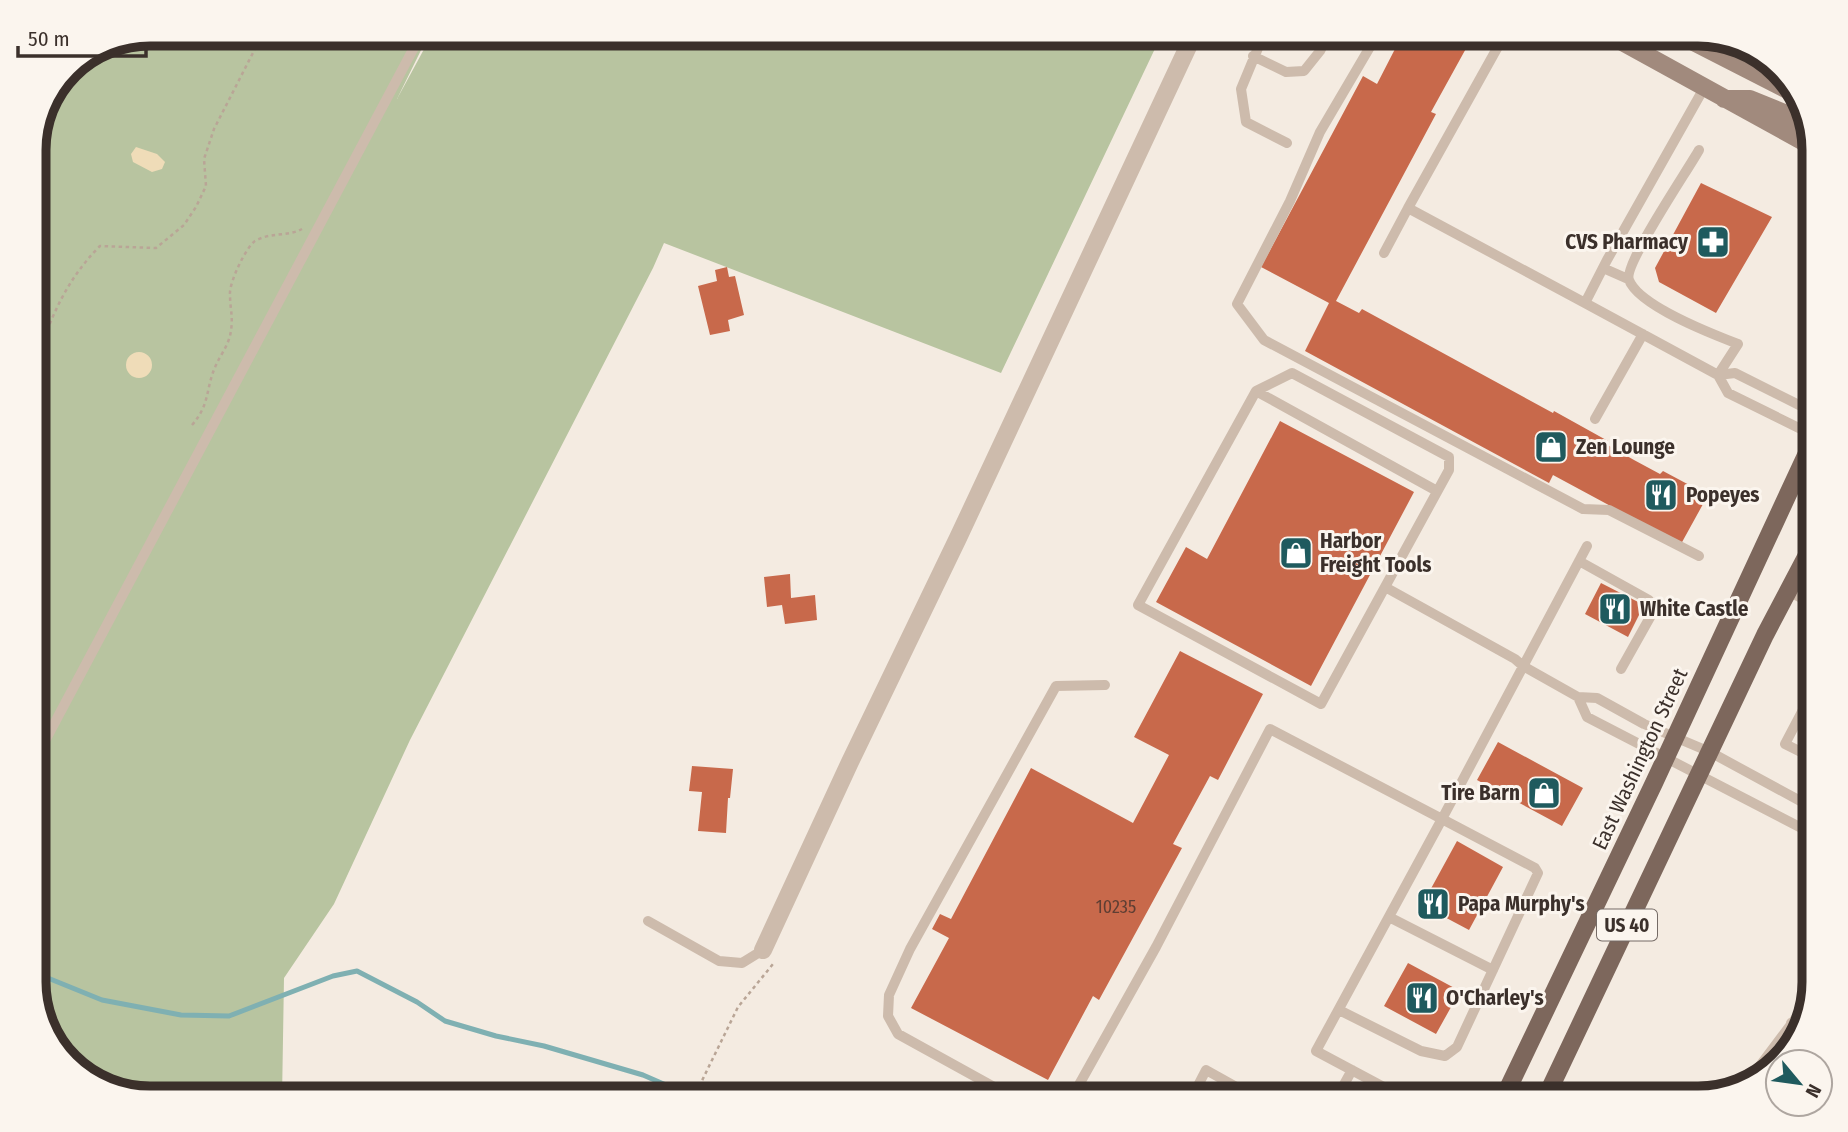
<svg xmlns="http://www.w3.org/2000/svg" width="1848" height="1132" viewBox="0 0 1848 1132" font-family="'Fira Sans Condensed',sans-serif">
  <rect width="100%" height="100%" fill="#f4ebe1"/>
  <path fill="#b8c4a0" d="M1161,36L1001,373L664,243L653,268L410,740L334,904L284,978L282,1099H150L91,1083L49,1041L33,990V142L68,67L105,42L426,40L397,99L429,40Z"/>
  <path fill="#efdcb8" d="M136,147L157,154L165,162L162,169L152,172L133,162L131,154Z
    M126 365a13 13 0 1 1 26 0a13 13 0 1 1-26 0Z"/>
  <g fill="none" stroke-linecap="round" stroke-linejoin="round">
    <path stroke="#7fb0b2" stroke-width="5" d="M33,972L102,1000L181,1015L229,1016L333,976L357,971L417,1002L445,1021L496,1036L544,1046L643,1075L698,1099"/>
  </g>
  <path fill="#c8694b" d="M1474,34L1431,112L1436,114L1336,301L1359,313L1362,309L1553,413L1554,411L1608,441L1606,444L1634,460L1660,474L1663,471L1708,495L1681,544L1553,475L1549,483L1305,351L1329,303L1261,267L1363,76L1377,84L1395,49L1381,41L1385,35Z
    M1701,183L1772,217L1716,313L1659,282L1655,268Z
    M727,267L729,277L735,276L744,315L728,320L730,331L710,335L698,286L717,281L715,270Z
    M1280,421L1414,492L1311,686L1156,602L1186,547L1207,559Z
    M790,574L791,598L815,595L817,620L785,624L782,605L767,607L764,577Z
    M1601,583L1644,605L1628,637L1585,614Z
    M1180,651L1263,694L1218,780L1210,776L1173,844L1182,848L1099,1000L1093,996L1048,1080L911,1008L949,938L932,929L940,914L951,919L1031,768L1133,823L1169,755L1134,737Z
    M1498,742L1583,788L1562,826L1477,780Z
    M692,766L733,769L730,798H728L726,833L698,831L702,792L689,791Z
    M1457,841L1503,867L1469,930L1422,905Z
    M1408,963L1460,991L1436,1034L1384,1006Z"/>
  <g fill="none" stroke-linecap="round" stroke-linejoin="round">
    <path stroke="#b9a596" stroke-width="2.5" stroke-dasharray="3.5 3.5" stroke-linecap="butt" d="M33,370C49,322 64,282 100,246L156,248L184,225L196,207L206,186L204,159L214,129L259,41
      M192,425C211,403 205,389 216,365C220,356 227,347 230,336C234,317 230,311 230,294C229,283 246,247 255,241C270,232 287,237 302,229
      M84,1076L110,1088
      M693,1099L738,1007L773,964"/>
    <path stroke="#cdbbac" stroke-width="10" d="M1505,34L1408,208L1585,303
      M1377,35L1320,132L1290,201L1237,304L1264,340L1583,509L1609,510L1699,556
      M1263,36L1241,89L1246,122L1287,143
      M1253,56L1286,72L1304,71L1320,51L1328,35
      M1757,75L1765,57
      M1704,88L1607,260L1585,303L1718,375L1728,393L1815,436
      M1699,150C1688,170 1623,265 1629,280C1639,306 1712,334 1738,344L1718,375
      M1384,253L1408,208
      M1603,268L1628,279
      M1718,375L1735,373L1815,413
      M1256,391L1138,605L1321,704L1449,470V457L1292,373L1256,391L1437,491
      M1595,419L1643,334
      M1579,561L1649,600L1653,612L1621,669
      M1385,587L1515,659L1523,666L1578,697L1597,698L1644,724L1710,752L1815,809
      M1788,591L1815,605
      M1815,687L1785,744L1815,759
      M1578,697L1587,717L1815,835
      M33,757L45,741L418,40
      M1389,917L1493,970
      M648,921L719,961L742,963L763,950
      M1339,1010L1421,1051L1445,1056L1457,1047L1538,873L1535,868L1442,819L1587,546
      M1791,1023L1794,1046
      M1744,1087L1811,998
      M1016,1099L898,1034L888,1016L889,995L910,949L1056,686L1105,685
      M1071,1099L1156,947L1270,729L1442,819L1316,1051L1406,1099
      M1191,1099L1206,1070L1258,1099
      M1336,1099L1352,1070
      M1380,1099L1385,1088"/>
    <path stroke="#cdbbac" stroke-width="18" d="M763,950L850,762L958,538L1193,36"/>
    <path stroke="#a18a7d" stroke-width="18" d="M1676,33L1801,97
      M1608,34L1815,148
      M1724,99H1750L1809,123"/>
    <path stroke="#7d675c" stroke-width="18" d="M1503,1099L1654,783L1815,436
      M1545,1099L1765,635L1815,540"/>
  </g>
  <defs>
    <symbol id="pharmacy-square" viewBox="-11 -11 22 22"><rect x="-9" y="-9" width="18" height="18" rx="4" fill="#1f5a5e" stroke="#fbf5ee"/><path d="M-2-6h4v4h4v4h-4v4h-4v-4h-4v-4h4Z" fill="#fff"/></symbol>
    <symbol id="shop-square" viewBox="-11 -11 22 22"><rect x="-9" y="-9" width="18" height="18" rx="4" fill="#1f5a5e" stroke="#fbf5ee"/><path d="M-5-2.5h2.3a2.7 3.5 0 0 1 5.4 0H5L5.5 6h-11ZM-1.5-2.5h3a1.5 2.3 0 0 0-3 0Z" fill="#fff"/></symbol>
    <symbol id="restaurant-square" viewBox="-11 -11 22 22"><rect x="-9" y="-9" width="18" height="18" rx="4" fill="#1f5a5e" stroke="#fbf5ee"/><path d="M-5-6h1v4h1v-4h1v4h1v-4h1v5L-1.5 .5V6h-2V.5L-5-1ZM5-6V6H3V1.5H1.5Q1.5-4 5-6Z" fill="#fff"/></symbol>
  </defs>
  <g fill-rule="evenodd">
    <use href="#pharmacy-square" x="1694" y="223" width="38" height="38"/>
    <use href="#shop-square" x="1532" y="428" width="38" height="38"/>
    <use href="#restaurant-square" x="1642" y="476" width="38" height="38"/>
    <use href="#shop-square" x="1277" y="534" width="38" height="38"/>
    <use href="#restaurant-square" x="1596" y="590" width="38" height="38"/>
    <use href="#shop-square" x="1525" y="774" width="38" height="38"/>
    <use href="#restaurant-square" x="1414" y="885" width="38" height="38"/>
    <use href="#restaurant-square" x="1403" y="979" width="38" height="38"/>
  </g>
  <g text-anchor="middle" stroke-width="6" stroke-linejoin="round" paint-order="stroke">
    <g font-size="18" fill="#5e3e33">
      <text x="1116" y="913">10235</text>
    </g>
    <rect fill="#fbf5ee" stroke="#756b66" stroke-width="2" x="1597" y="909.5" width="60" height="31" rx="5"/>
    <g font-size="19" font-weight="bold" fill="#3b302b">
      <text x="1627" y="932">US 40</text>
    </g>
    <g font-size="21" font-weight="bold" fill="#3b302b" stroke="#fbf5ee" text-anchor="start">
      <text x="1688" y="249" text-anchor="end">CVS Pharmacy</text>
      <text x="1576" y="454">Zen Lounge</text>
      <text x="1686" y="502">Popeyes</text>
      <text x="1320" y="548">Harbor<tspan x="1320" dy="24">Freight Tools</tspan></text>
      <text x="1640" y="616">White Castle</text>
      <text x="1520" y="800" text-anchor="end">Tire Barn</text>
      <text x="1458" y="911">Papa Murphy's</text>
      <text x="1446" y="1005">O'Charley's</text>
    </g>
    <g font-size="21" fill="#3b302b" stroke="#fbf5ee">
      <text transform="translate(1640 759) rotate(-65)" y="7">East Washington Street</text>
    </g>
  </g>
  <path d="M0 0H1848V1132H0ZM150 46H1698A104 104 0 0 1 1802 150V982A104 104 0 0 1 1698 1086H150A104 104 0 0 1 46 982V150A104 104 0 0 1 150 46Z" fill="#fbf5ee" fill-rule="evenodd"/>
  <path fill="none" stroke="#3b302b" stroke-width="9" d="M150 46H1698A104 104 0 0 1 1802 150V982A104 104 0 0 1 1698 1086H150A104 104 0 0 1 46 982V150A104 104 0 0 1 150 46Z"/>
  <g transform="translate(1799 1083) rotate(119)"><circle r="33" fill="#fbf5ee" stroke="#aea6a0" stroke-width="2"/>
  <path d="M0-5L12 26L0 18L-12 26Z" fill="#1f5a5e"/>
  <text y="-10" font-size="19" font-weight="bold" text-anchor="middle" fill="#3b302b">N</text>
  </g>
  <path d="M18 46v10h128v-10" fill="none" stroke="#3b302b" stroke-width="3.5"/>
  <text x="28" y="46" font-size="21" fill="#3b302b" stroke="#fbf5ee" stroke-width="5" paint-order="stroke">50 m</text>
</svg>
